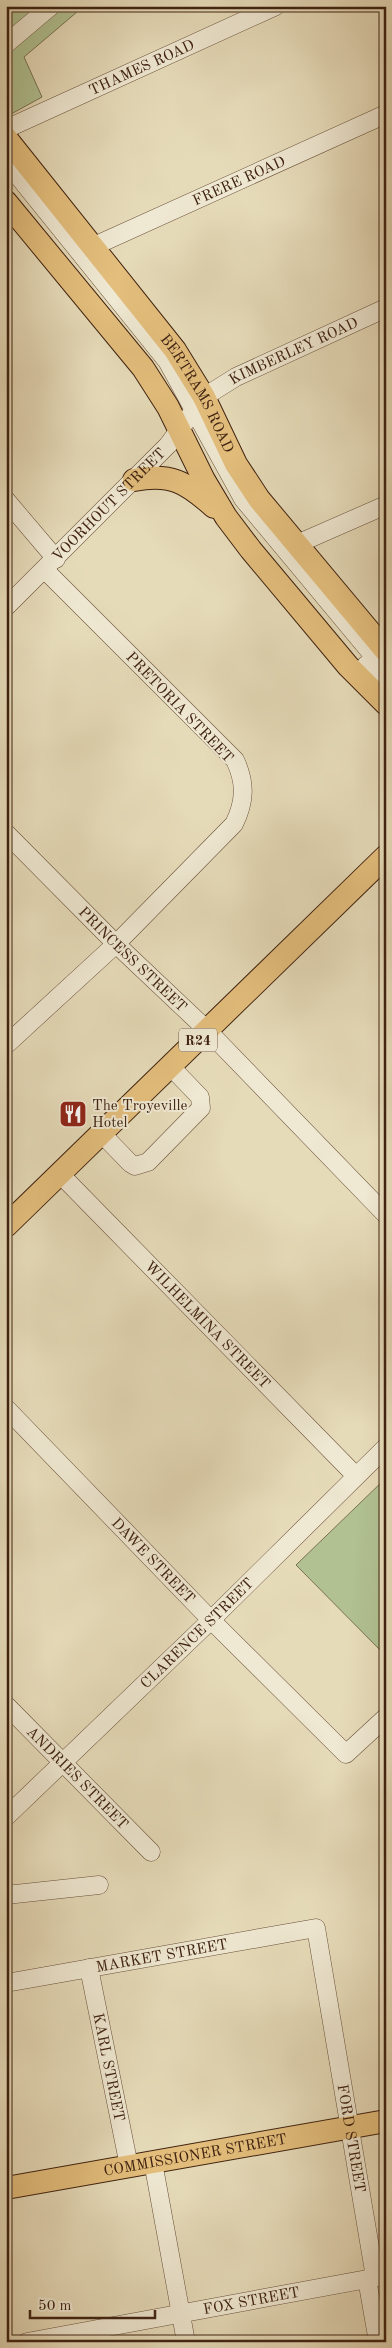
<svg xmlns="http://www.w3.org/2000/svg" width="392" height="2348" viewBox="0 0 392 2348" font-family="'Old Standard TT',serif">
  <rect width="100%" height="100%" fill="#e6dbb9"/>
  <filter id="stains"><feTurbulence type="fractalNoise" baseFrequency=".004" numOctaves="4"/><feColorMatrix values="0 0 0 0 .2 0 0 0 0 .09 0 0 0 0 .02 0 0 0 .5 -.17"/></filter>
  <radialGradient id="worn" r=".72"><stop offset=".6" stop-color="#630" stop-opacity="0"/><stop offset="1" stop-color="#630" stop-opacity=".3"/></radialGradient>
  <path fill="#b1c192" stroke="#787252" d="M6,6H84L24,57L42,97L13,113L6,111Z
    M386,1478V1656L296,1565Z"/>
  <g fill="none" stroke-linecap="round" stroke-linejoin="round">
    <defs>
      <g id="minor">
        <path d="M6,44L51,6"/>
        <path id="s1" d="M6,129L276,6"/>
        <path d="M6,161L167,361L243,499L386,671"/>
        <path id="s2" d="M92,247L386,114"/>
        <path d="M6,500L56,559"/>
        <path d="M297,544L386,505"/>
        <path id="s3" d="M6,607L168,445L204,397L236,377L386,308"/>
        <path d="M366,665L386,686"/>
        <path id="s4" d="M6,833L116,944L207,1030L386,1215"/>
        <path d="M6,1045L116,944L234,824C245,802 246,783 235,760L45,570"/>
        <path d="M101,1133L130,1163L135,1166L148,1162L201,1108L200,1097L170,1066"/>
        <path id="s5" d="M60,1174L356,1476"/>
        <path id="s6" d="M6,1408L211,1620L346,1754L386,1717"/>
        <path id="s7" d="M6,1705L151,1852"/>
        <path id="s8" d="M6,1817L211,1620L386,1447"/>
        <path d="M6,1895L99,1885"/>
        <path id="s9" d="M89,1968L129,2166"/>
        <path id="s10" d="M6,1983L316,1928L375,2277L367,2279L378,2342"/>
        <path d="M153,2162L186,2342"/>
        <path id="s11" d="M27,2342L378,2277"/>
      </g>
      <g id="major">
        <path id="s12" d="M6,138L175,350L204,397L236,464L259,499L386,651"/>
        <path d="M6,202L143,368L168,407L204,480L226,517L251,550L348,666L386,704"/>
        <path d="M134,480C171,473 186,482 214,507"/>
        <path d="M6,1226L386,856"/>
        <path id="s13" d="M6,2188L386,2121"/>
      </g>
    </defs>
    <use href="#minor" stroke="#69503b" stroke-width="19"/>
    <use href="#major" stroke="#3f2211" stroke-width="24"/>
    <use href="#minor" stroke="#efe8d2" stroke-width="18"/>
    <use href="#major" stroke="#e3be7c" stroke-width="22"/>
  </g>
  <defs>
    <symbol id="restaurant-square" viewBox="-11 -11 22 22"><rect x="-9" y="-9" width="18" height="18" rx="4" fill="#8f2418" stroke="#efe8d2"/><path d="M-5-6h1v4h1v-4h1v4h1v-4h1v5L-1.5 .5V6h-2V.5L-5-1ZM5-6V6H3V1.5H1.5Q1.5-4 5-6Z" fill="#fff"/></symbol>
  </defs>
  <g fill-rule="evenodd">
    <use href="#restaurant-square" x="57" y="1098" width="32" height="32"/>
  </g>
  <g text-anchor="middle" stroke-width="4" stroke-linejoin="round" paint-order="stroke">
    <rect fill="#efe8d2" stroke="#745d4b" stroke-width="1" x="179" y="1028.5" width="38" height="23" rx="4"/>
    <g font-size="14" font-weight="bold" fill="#3f2211">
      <text x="198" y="1045">R24</text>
    </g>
    <g font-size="15" fill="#3f2211" stroke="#efe8d2">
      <text dy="5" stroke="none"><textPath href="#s1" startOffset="149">THAMES ROAD</textPath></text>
      <text dy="5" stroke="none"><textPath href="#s2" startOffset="161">FRERE ROAD</textPath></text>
      <text dy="5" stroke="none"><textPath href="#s3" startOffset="390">KIMBERLEY ROAD</textPath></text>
      <text dy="5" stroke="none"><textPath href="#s12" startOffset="320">BERTRAMS ROAD</textPath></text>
      <text dy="5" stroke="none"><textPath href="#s3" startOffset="145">VOORHOUT STREET</textPath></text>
      <text transform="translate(180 707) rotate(46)" y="5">PRETORIA STREET</text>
      <text dy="5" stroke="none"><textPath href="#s4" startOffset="179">PRINCESS STREET</textPath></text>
      <text dy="5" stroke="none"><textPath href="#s5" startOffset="211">WILHELMINA STREET</textPath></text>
      <text dy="5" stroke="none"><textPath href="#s6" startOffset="212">DAWE STREET</textPath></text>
      <text dy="5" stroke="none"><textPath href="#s8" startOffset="265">CLARENCE STREET</textPath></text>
      <text dy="5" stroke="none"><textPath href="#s7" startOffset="102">ANDRIES STREET</textPath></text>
      <text dy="5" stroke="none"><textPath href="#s10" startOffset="158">MARKET STREET</textPath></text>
      <text dy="5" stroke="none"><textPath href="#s9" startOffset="101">KARL STREET</textPath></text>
      <text dy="5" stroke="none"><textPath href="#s10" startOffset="528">FORD STREET</textPath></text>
      <text dy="5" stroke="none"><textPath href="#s13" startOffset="192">COMMISSIONER STREET</textPath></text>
      <text dy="5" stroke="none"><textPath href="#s11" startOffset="228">FOX STREET</textPath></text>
    </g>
    <g font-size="15" fill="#3f2211" stroke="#efe8d2" text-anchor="start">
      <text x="92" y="1110">The Troyeville<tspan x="92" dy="17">Hotel</tspan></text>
    </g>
  </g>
  <rect width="392" height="2348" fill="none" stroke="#e6dbb9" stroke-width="25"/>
  <rect x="8" y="8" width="377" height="2333" fill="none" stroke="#3f2211" stroke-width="2.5"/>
  <rect x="12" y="12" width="367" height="2323" fill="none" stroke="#3f2211"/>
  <path d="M30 2310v8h125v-8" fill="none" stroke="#3f2211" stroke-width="2.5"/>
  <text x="38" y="2310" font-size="15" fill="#3f2211" stroke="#efe8d2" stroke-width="4" paint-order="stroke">50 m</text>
  <rect width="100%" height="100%" filter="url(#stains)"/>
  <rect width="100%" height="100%" fill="url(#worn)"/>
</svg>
